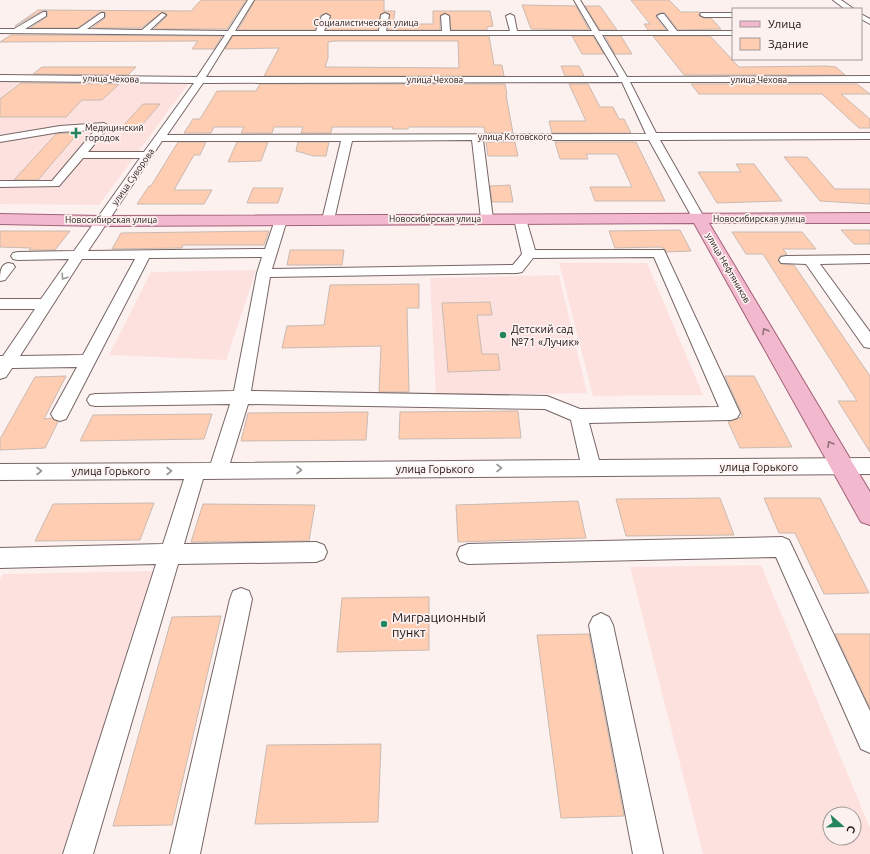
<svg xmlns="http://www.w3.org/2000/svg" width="870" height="854" viewBox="0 0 870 854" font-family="Ubuntu,sans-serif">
  <rect width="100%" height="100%" fill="#fdf1f0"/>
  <path fill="#fde1df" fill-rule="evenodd" d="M0,82L188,84L99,205L0,204Z
    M559,263H647L703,395L593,396Z
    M256,270L226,360L109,355L151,272Z
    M559,275L587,393L436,396L430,278Z
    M761,565L870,828V854H703L630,567ZM830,814H854V838H830Z
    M153,571L62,854H0V580L3,574Z"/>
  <path fill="#ffcdb1" stroke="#c9bab1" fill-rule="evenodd" d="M201,0H246L227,29H154L167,16V14L163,12L141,28H92L105,18L106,13L104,12H100L78,28H30L47,17L48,12L46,10L42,11L15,26L38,10L191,11Z
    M255,0H384V11H395L393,24H433V11H490L493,26L487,27V30H451L450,16L444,13L440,16V30H388L390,14L384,12L380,15L378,30H326L331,17L327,13L321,15L315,30H238Z
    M631,0H669L681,12H700L699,16L704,18H711L721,29L678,30L665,13L661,12L656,15V17L666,30H648L644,24H650Z
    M522,5L576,6L589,30L531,29Z
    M585,6H600L617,30H600Z
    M11,35L222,36L214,49H192L198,41L0,42Z
    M233,36H489L494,65H502L504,76H264L279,48L225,49ZM334,41H458L459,68L325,67L328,58V42Z
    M572,36H593L604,54H582Z
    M605,36H621L632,54H615Z
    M653,36H710L739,67L826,66L836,67L845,75H684Z
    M561,66H579L584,76H565Z
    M42,67H136L128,75L33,74Z
    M21,83L119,84L102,100H82L66,117H0V99Z
    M260,84H505L507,95H506L513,133H485L484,127H409L408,129H392L393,127H332L331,133H301L303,127H274L272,133H241L244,127H214L211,133H184L193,119H200L217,91H256Z
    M569,84H588L600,107H613L619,119H624L631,133H552L549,121H586Z
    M691,84H857L870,94H841L870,119V128H859L822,94H699Z
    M143,104H160L142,125L123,126Z
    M79,132L38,180H14L56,134Z
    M178,142H206L200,155H194L174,190H212L204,204H137L149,186H151Z
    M237,142H268L261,161L228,162Z
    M298,142H329L326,156H314L296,151Z
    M486,142H515L518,156H488Z
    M555,142H636L665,201H595L590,187H632L617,154H586L588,159H560Z
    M784,157H807L835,189H870V204L820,201Z
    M736,164H754L782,201L717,203L698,172H741Z
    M510,185L513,202H492L490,186Z
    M253,188H283L278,203H247Z
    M680,230L691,251L666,252L665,249L660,247L615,248L609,231Z
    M841,230H870V244H854Z
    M0,231H70L55,250H29L31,248L0,247Z
    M269,231L264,245H183L182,248L112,249L121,233Z
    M732,232H802L816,249H783L787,254L780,256L778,261L781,264L794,265L870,376V452L838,401H857L763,254H746Z
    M290,250H344L342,265H287Z
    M419,284V308H407L409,392H379L381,346L282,348L287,326L324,325L330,285Z
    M490,302L492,315H477L482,354H498L500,370L448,372L442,303Z
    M66,376L44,419L52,418L58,422L45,448L0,450V439L35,377Z
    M725,376H754L792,447L740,448L728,422L742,417L741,412Z
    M518,411L521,438L399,439L400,412Z
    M368,412L366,440L241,441L248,413Z
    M212,414L204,439L80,441L93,415Z
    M720,498L734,535L626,536L616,499Z
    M764,498H820L869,593L824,594L795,533H779Z
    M578,501L586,538L458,542L456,505Z
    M154,503L140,540L35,541L53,504Z
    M203,504L315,505L309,541L191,542Z
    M429,597V650L337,652L342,598Z
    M221,616L172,825L113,826L172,617Z
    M589,634L624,816L561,818L537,635Z
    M835,634H870V708Z
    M381,744L378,822L255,824L267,745Z"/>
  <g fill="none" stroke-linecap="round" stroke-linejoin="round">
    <defs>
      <path id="minor" d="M248,0H254L235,31H316L322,16L326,14L330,16L324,31H379L381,15L385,13L389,15L386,31H442L441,16L445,14L449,16L450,31H510L506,16L510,14L514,16L517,31H592L574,0H580L599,31H669L657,16L661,14H664L677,31H733V35H602L627,77L870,76V82H630L656,133H870V139L660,140L705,219L703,222H695L693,219L649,140H483L493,219L491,222H483L481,219L472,140L352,141L334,220L332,223H324L322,220L341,141H162L88,251L265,249L275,220L277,217H285L287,220L272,269L513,265L522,254L514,219L516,216H524L526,219L535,250H664L740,413L737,418L731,420L589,423L599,460L870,458V474L203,479L184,544L316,542L324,545L327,552L324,559L316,562L178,564L93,854H63L156,564L0,568V548L163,544L184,479L0,480V464L211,463L230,404L96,406L90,405L87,400L90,395L96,394L234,391L257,273L262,257L149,258L66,419L60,421L54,419L51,414L77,367L12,368L6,377L0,379V356H3L35,309H0V299H41L69,259L18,260L13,259L11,256L13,253L18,252L74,251L140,158H83L59,186L0,187V181H52L95,130L60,132L0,142V136L60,126L104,123L109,126L88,152H144L194,83L0,81V75L197,77L225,35L0,33V29H14L43,12H46V16L25,29H78L101,13H104V17L87,29L142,30L162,13L166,15L150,30L228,31ZM232,35H594L619,77H206ZM622,82L646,134L167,135L203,83ZM654,257L719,407L580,409L547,396L251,391L270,277L517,273L522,272L533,258ZM82,259H135L83,355L20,356ZM248,404L545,409L571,420L580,460L230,463Z
        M833,0H841L854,9H845Z
        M701,13H732L733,17H704L700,15Z
        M861,14L870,19V24L861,19Z
        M870,255V263L820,264L870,332V348L864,347L806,264L781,263L779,260L781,257L786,256Z
        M8,263L13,264L15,267L5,280L0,281C0,273 0,265 8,263Z
        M782,537L789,540L870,711V753L861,749L776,557L468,564L460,561L457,554L460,547L468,544Z
        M241,588L249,591L252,599L200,854H170L230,599L233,591Z
        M601,613L609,617L613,625L663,854H633L589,625L593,617Z"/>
      <path id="major" d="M870,213V223H709L870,492V525L861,522L694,223L101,226L0,224V214L101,216Z"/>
    </defs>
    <use href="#minor" stroke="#766665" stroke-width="2"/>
    <use href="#major" stroke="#a26279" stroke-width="2"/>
    <use href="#minor" fill="#fff" fill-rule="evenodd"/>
    <use href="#major" fill="#f2b9ce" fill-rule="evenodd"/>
  </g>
  <defs><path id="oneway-chevron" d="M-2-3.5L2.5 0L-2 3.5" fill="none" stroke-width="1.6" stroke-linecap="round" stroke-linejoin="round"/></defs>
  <g stroke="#999796">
    <use href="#oneway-chevron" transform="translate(64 277) rotate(124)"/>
    <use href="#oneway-chevron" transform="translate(499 468)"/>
    <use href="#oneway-chevron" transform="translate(299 470)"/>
    <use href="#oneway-chevron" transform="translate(39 471)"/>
    <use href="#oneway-chevron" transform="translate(169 471)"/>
  </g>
  <g stroke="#92707b">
    <use href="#oneway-chevron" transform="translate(765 331) rotate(-120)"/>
    <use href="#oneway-chevron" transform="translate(830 444) rotate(-120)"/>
  </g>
  <g fill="#24845c" stroke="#fdf1f0" stroke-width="1.5">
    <path d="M74 127h4v4h4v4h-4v4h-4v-4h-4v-4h4z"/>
    <circle cx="503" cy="335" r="4"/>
    <circle cx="384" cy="624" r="4"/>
  </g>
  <g text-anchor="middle" stroke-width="3.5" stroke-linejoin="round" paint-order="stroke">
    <g font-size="9" fill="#1d1716" stroke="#fdf1f0">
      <text x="366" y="26">Социалистическая улица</text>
      <text transform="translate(111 79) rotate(1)" y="3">улица Чехова</text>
      <text x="435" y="83">улица Чехова</text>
      <text x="759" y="83">улица Чехова</text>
      <text x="515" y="140">улица Котовского</text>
      <text transform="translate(133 177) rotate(-55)" y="3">улица Суворова</text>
      <text x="435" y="222">Новосибирская улица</text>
      <text x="759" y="222">Новосибирская улица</text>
      <text x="111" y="223">Новосибирская улица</text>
      <text transform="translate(728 268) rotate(60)" y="3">улица Нефтяников</text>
    </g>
    <g font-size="9" fill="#1d1716" stroke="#fdf1f0" text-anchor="start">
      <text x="85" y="131">Медицинский<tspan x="85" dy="10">городок</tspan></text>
    </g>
    <g font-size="11" fill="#1d1716" stroke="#fdf1f0" text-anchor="start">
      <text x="511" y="333">Детский сад<tspan x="511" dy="13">№71 «Лучик»</tspan></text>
    </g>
    <g font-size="11" fill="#1d1716" stroke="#fdf1f0">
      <text x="759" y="471">улица Горького</text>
      <text x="435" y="473">улица Горького</text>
      <text x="111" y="475">улица Горького</text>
    </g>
    <g font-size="13" fill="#1d1716" stroke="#fdf1f0" text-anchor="start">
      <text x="392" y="622">Миграционный<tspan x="392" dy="15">пункт</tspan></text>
    </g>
  </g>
  <rect x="732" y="8" width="130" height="52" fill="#fdf1f0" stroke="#a39a99"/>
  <rect x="740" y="21" width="20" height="6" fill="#f2b9ce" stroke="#a39a99"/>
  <text x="768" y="28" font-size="12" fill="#1d1716">Улица</text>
  <rect x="740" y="38" width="20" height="12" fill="#ffcdb1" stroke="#a39a99"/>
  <text x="768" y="48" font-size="12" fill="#1d1716">Здание</text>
  <g transform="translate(842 826) rotate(110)"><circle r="19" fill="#fdf1f0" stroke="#a39a99"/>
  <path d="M0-3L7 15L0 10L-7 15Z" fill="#24845c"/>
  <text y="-6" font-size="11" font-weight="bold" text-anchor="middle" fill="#1d1716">С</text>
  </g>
</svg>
